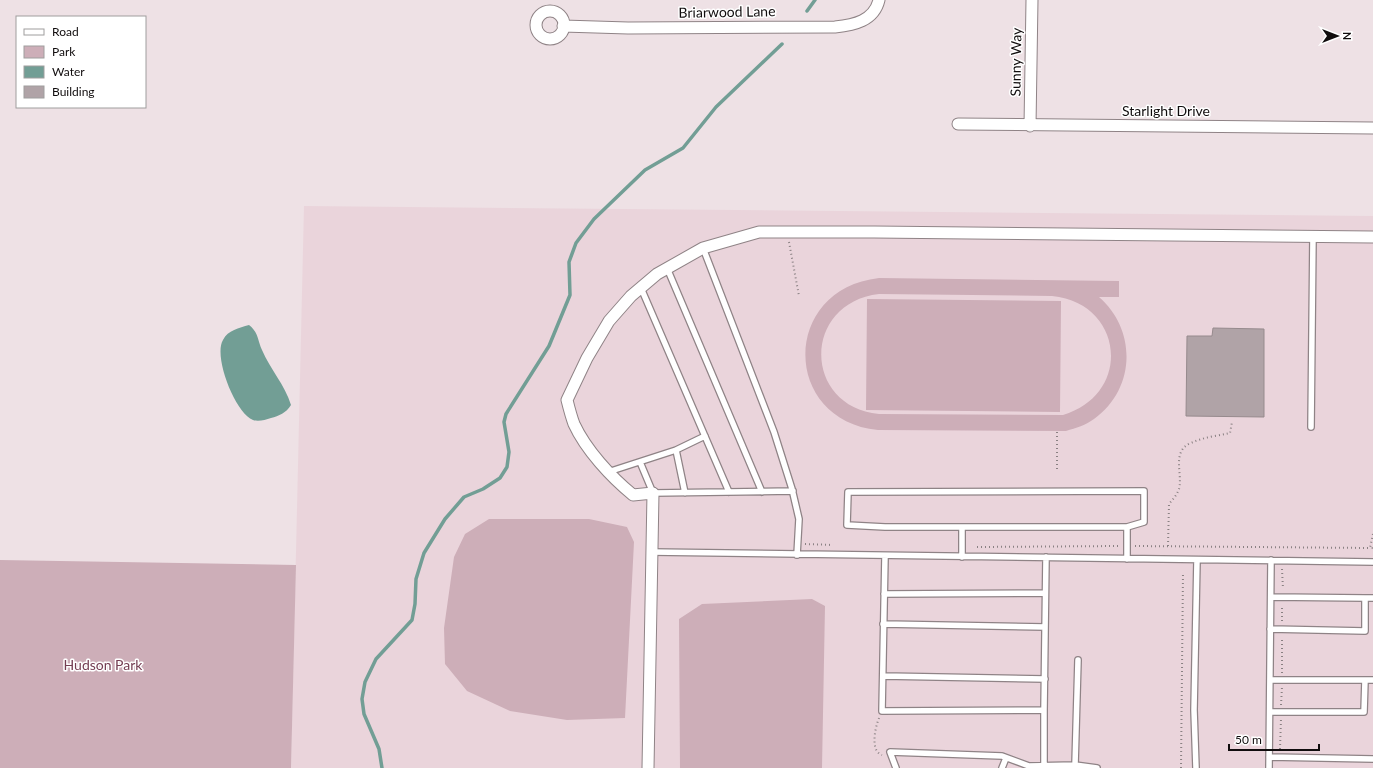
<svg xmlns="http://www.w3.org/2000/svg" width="1373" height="768" viewBox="0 0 1373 768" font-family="Lato,sans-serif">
  <rect width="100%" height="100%" fill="#eee1e5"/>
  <path fill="#ead4db" d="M304,206L1373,216V768H291Z"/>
  <path fill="#cdaeb8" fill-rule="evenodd" d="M879,278L1119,281V297H1099C1137,330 1136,389 1094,419C1086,425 1076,428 1066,431L878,430C781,420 781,289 879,278ZM879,294L1052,296C1124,303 1133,394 1063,415L879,414C802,406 802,303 879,294Z
    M867,299L1061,301L1060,412L866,410Z
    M489,519H589L627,527L634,542L625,718L567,720L510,711L467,691L445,664L444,628L454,557L465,534Z
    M0,560L296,565L291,768H0Z
    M812,599L825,606L822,768H680L679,619L702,604Z"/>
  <path fill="#729e95" d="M249,325C259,333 257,339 262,350C270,369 285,385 291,405C286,413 279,416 271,418C265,420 258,422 253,420C235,413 213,356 223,340C228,330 239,328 249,325Z"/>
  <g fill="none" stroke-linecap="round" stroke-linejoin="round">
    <path stroke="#729e95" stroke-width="3.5" d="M807,11L815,0
      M382,768L379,749L364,714L362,699L365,682L376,659L412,620L415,604L416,579L424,553L445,519L464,497L483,489L500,478L507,467L509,452L504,422L506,414L549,346L570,295L569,262L576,243L594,219L645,170L683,148L716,107L782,44"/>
  </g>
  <path fill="#b0a3a7" stroke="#968a8d" d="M1213,328L1264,329V417L1186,416L1187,336H1212Z"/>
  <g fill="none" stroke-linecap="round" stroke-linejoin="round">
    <defs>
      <path id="lane" d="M703,248L774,432L792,489L799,519L797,555
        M667,268L762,492
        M641,288L729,492
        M1311,427L1313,236
        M640,462L653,493L793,491
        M608,472L676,450
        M685,493L676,450L705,436
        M962,527V557
        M651,552L1373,562
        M885,556L882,711L1044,710V765
        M1127,559V527H885L847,525L848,492L1144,491V522L1127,527
        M884,594L1045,593
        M1271,597L1365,598
        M883,624L1045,627
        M1270,629L1365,631V598H1373
        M883,676L1045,679
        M1271,680H1373
        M1044,710L1046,557
        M1271,712H1364L1365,680
        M1269,757L1373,759
        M1075,765L1078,660
        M896,768L890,752L1002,756L1029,766L1075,765L1097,768
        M1002,768L1006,758
        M1196,768L1194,710L1197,560
        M1269,768L1271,560"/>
      <path id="street" d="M536 25a14 14 0 1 1 28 0a14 14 0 1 1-28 0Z
        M563,26L628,28L835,27C854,25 874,21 879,0
        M958,124L1373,128
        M1030,126L1032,0
        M648,768L653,493L633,495C611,477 586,450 574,424C571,416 569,408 567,400L587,358L609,321L631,296L657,274L703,248L759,232H874L1373,237"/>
    </defs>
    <use href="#lane" stroke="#8f8386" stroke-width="8"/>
    <use href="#street" stroke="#8f8386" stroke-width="13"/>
    <path stroke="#8a8183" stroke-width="2" stroke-dasharray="1 3" stroke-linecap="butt" d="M789,242L799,296
      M1057,432V470
      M1373,534L1370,548H1373
      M805,544L833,545
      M1135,546L1370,548
      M1168,546L1169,504C1173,499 1177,495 1179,489C1183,474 1171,451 1191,443C1203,437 1218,436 1230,433L1232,422
      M977,547L1119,546
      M1282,569L1283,589
      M1282,621V605
      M1282,673V637
      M1281,705L1282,687
      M879,718C875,728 870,751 882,755
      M1280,749L1281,719
      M1181,768L1183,572"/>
    <use href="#lane" stroke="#fff" stroke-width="5.5"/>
    <use href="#street" stroke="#fff" stroke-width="11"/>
  </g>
  <g text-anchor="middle" stroke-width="3" stroke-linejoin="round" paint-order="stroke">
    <g font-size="14" fill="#100c0d" stroke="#fff">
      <text transform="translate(727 12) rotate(-1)" y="5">Briarwood Lane</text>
      <text transform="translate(1016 62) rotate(-89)" y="5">Sunny Way</text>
      <text x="1166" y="116">Starlight Drive</text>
    </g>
    <g font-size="14" fill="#743d52" stroke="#fff">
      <text x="103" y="670">Hudson Park</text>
    </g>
  </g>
  <rect x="16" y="16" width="130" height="92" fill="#ffffff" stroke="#9f9e9e"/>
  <rect x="24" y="29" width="20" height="6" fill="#ffffff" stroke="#9f9e9e"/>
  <text x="52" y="36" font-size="12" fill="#100c0d">Road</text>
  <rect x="24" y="46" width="20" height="12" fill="#cdaeb8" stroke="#9f9e9e"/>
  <text x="52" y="56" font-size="12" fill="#100c0d">Park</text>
  <rect x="24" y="66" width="20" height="12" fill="#729e95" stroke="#9f9e9e"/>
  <text x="52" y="76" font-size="12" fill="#100c0d">Water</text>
  <rect x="24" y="86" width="20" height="12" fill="#b0a3a7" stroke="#9f9e9e"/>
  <text x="52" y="96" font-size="12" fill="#100c0d">Building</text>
  <g transform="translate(1337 36) rotate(90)" stroke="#ffffff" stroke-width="3" paint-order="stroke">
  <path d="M0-3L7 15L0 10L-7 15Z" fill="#100c0d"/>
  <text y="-6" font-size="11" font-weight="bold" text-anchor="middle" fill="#100c0d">N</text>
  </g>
  <path d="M1229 744v6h90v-6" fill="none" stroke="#100c0d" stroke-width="2"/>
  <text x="1235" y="744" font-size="12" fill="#100c0d" stroke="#ffffff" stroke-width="3" paint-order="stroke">50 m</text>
</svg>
